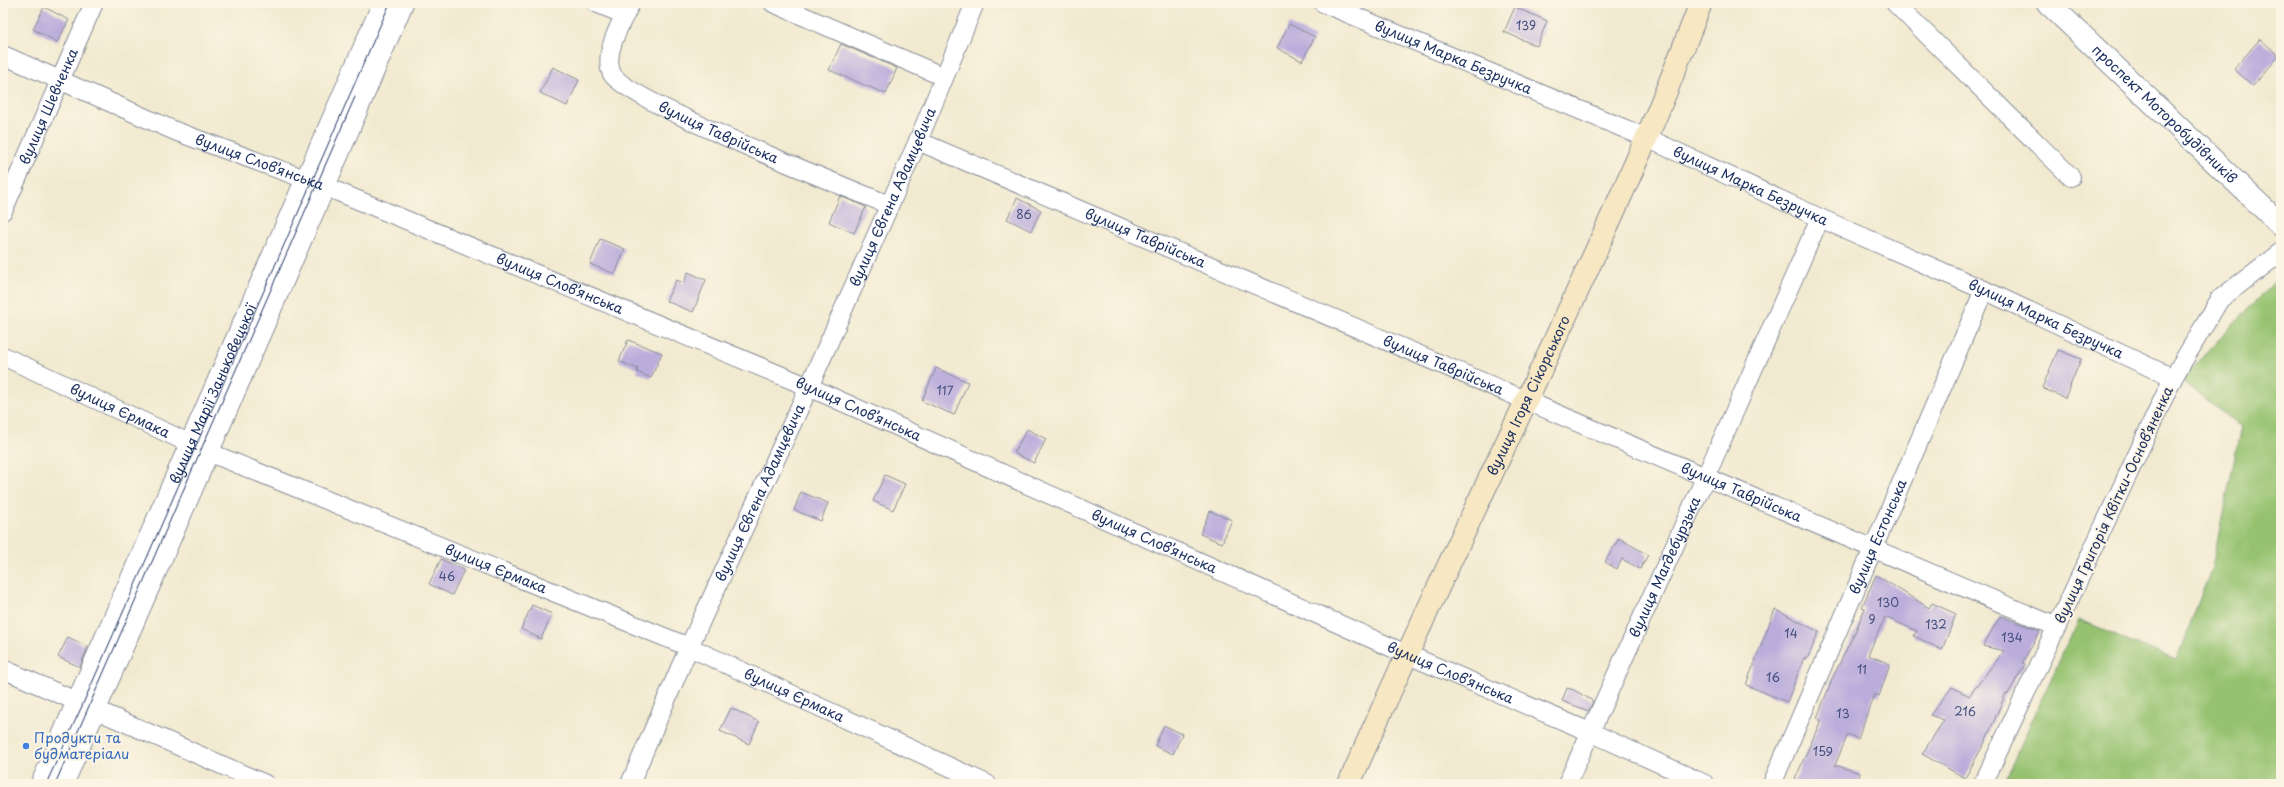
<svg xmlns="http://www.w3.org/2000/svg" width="2284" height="787" viewBox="0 0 2284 787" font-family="'Playpen Sans',sans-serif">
  <rect width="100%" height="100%" fill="#fcf5e5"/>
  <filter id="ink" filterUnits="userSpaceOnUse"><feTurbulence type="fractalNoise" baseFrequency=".025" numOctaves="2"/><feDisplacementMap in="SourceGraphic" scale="8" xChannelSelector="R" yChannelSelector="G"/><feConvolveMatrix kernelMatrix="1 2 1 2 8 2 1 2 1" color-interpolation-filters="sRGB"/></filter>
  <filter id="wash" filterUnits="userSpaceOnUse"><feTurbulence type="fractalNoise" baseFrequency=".012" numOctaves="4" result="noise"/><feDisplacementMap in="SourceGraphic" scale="16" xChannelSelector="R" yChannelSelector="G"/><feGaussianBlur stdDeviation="0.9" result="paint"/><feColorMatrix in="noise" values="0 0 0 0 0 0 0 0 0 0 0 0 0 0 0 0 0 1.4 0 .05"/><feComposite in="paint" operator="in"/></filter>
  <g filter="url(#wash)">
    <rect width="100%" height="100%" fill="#f2ead0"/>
    <path fill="#96c26f" stroke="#587866" d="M2281,275V784H2003L2078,620L2176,660L2212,567L2241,427L2180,380Z"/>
    <g id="blocks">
      <path fill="#baacdb" d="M44,7L69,20L57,42L33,29Z
        M1515,7L1547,21L1537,46L1504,32Z
        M1289,24L1315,37L1302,61L1277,48Z
        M2260,39L2279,56L2253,86L2234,69Z
        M841,44L897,68L886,94L829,70Z
        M553,67L579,80L567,106L540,93Z
        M840,196L866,207L854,233L829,222Z
        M1017,198L1041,210L1031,231L1007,219Z
        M600,239L625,249L615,274L590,264Z
        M688,272L706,280L693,312L666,301L676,280L684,283Z
        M628,340L662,353L651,378L637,372L638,369L619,361Z
        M2058,350L2081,359L2065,398L2042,388Z
        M936,368L968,382L954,415L922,401Z
        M1027,429L1046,439L1034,463L1014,453Z
        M885,475L905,484L893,510L873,501Z
        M801,492L828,503L821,521L794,510Z
        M1210,511L1232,520L1222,543L1200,534Z
        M1619,538L1648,555L1640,569L1622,559L1617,569L1605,562Z
        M441,559L464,570L452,595L429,584Z
        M1876,575L1929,608L1932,603L1956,614L1942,650L1914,636L1917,631L1885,617L1868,655L1890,664L1879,696L1874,694L1858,739L1848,734L1835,765L1860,773L1857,784H1793L1821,720L1817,718L1833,677L1856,630L1865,608L1862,607Z
        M532,605L552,614L541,639L521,629Z
        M1775,609L1819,632L1807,659L1804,658L1787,702L1746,685Z
        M2000,616L2040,631L2022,663L2025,664L2008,694L2006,693L1985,742L1965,778L1922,754L1944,720L1930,715L1952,687L1969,696L2004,651L1983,646Z
        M68,637L88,647L80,667L58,657Z
        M1567,688L1574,690L1593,701L1589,711L1562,701Z
        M731,708L759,722L749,744L720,731Z
        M1164,725L1182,734L1173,754L1155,746Z"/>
    </g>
  </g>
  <g filter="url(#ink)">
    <use href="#blocks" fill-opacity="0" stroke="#868c97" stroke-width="1"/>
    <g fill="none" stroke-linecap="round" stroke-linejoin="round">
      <defs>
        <g id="minor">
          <path d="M596,3L625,15"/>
          <path id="s1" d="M631,3C622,20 602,55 612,74C627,101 848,188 889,205"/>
          <path d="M773,3L944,77"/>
          <path id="s2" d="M1323,3L1647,138L1820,218L1984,290L2173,378"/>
          <path d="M1895,3L2071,177"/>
          <path id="s3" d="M3,55L175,131L324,186L809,387L1406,654L1590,732L1705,784"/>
          <path id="s4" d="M918,141L2057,627"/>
          <path id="s5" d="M3,211L94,3"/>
          <path id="s6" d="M3,356L208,452L689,647L987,784"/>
          <path d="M3,669L265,784"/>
          <path id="s7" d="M630,784L689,647L809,387L918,141L975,3"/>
          <path id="s8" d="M1567,784L1706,476L1820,218"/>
          <path id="s9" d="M1772,784L1984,290"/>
          <path d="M1983,784L2173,378L2220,299L2281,252"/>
        </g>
        <g id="tertiary">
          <path id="s10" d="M2048,3L2281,225"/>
          <path id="s11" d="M42,784L384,3"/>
          <path d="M62,784L324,186L402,3"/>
        </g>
        <g id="secondary">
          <path id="s12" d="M1349,784C1443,567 1552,356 1646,139C1666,94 1683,48 1701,3"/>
        </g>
      </defs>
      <use href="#minor" stroke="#868c97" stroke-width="20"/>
      <use href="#tertiary" stroke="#868c97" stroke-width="24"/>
      <use href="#secondary" stroke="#868c97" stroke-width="24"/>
      <use href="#minor" stroke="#fff" stroke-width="18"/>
      <use href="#tertiary" stroke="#fff" stroke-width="22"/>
      <use href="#secondary" stroke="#f7e8c3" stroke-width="22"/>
      <path stroke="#1b2f5e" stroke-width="1" d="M46,784L82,706L390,3
        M55,784L355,97"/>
    </g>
  </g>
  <circle fill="#3f7fe0" stroke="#fcf5e5" stroke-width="1.5" cx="26" cy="746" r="4"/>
  <g text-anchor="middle" stroke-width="4" stroke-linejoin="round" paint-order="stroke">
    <g font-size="12" fill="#434e7d">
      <text x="1526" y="30">139</text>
      <text x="1024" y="219">86</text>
      <text x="945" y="395">117</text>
      <text x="447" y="581">46</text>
      <text x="1888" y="607">130</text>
      <text x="1872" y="624">9</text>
      <text x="1936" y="629">132</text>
      <text x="1791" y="638">14</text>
      <text x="2012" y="642">134</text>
      <text x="1862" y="674">11</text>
      <text x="1773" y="682">16</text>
      <text x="1965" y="716">216</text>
      <text x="1843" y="718">13</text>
      <text x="1823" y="756">159</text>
    </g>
    <g font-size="14" fill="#1b2f5e" stroke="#fcf5e5">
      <text dy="5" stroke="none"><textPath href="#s2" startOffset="141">вулиця Марка Безручка</textPath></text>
      <text dy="5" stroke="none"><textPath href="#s5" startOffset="114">вулиця Шевченка</textPath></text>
      <text dy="5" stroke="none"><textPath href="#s10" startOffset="161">проспект Моторобудівників</textPath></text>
      <text dy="5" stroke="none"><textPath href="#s1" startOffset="198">вулиця Таврійська</textPath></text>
      <text dy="5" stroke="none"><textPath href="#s3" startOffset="278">вулиця Слов’янська</textPath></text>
      <text dy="5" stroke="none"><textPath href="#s2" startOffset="465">вулиця Марка Безручка</textPath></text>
      <text dy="5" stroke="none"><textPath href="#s7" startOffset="643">вулиця Євгена Адамцевича</textPath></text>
      <text dy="5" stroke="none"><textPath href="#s4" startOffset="247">вулиця Таврійська</textPath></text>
      <text dy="5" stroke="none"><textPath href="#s3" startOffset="602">вулиця Слов’янська</textPath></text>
      <text dy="5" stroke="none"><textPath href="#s2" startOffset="789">вулиця Марка Безручка</textPath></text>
      <text dy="5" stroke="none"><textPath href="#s4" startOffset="571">вулиця Таврійська</textPath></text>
      <text dy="5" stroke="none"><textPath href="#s11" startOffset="426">вулиця Марії Заньковецької</textPath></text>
      <text dy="5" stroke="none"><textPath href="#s12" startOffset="428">вулиця Ігоря Сікорського</textPath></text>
      <text dy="5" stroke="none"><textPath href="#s3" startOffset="926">вулиця Слов’янська</textPath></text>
      <text dy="5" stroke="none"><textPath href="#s6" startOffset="129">вулиця Єрмака</textPath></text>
      <text dy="5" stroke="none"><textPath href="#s4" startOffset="895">вулиця Таврійська</textPath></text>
      <text dy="5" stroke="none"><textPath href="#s7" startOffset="319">вулиця Євгена Адамцевича</textPath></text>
      <text transform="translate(2114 505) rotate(-65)" y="5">вулиця Григорія Квітки-Основʼяненка</text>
      <text dy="5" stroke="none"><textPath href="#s9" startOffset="269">вулиця Естонська</textPath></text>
      <text dy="5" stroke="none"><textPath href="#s3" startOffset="1250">вулиця Слов’янська</textPath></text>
      <text dy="5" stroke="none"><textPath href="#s8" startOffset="238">вулиця Магдебурзька</textPath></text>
      <text dy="5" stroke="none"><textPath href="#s6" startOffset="537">вулиця Єрмака</textPath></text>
      <text dy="5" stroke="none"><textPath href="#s3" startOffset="1574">вулиця Слов’янська</textPath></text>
      <text dy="5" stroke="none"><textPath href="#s6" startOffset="861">вулиця Єрмака</textPath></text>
    </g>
    <g font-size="14" fill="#366cbe" stroke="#fcf5e5" text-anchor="start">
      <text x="34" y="743">Продукти та<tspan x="34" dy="16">будматеріали</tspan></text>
    </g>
  </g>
  <rect width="2284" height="787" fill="none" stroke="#fcf5e5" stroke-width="16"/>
</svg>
